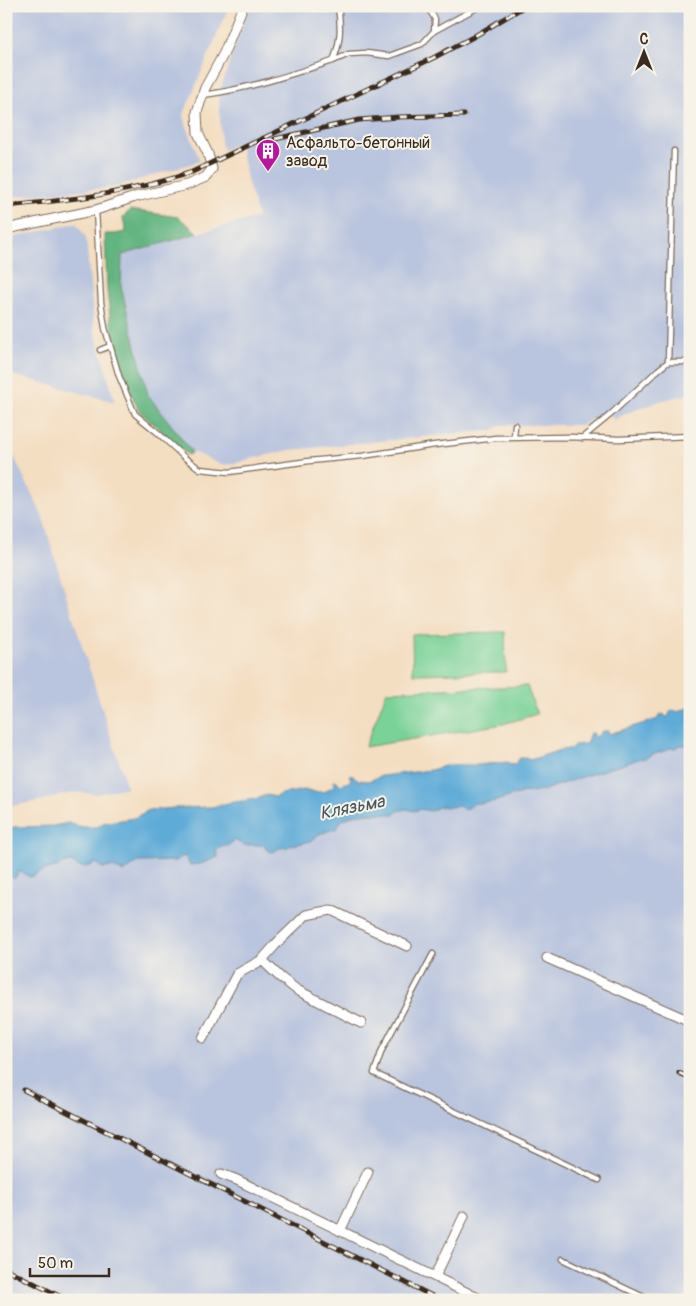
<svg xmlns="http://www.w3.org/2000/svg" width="696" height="1306" viewBox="0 0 696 1306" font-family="Pangolin,sans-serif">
  <rect width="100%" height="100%" fill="#f7f3e8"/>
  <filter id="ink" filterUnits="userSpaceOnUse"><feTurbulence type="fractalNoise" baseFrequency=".02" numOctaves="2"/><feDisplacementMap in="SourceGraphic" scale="10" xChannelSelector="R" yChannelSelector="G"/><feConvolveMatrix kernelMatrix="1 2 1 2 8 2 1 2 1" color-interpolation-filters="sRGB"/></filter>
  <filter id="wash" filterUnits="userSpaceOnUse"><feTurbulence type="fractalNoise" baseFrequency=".0096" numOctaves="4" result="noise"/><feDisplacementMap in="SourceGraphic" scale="20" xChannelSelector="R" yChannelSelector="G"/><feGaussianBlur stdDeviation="1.12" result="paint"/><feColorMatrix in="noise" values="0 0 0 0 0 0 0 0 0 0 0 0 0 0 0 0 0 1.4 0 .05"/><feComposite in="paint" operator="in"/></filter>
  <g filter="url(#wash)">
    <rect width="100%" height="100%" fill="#f4dec2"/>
    <path fill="#b9c4de" d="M6,6H229L183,116L200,161L115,187L6,197Z
      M250,6H690V394L663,400L627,413L614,420L607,411L582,425H500L493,430L290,450L250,459L233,464L221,465L205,457L192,452L148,396L121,287L122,254L258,217L248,183L239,143L224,150L221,144L219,93L237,41Z
      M76,223L86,237L94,329L115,402L6,373V239Z
      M6,440L42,515L71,611L127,787L97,794L75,792L43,800L6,807Z
      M680,745H690V1300H6V873L14,878L19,872H22L29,877L38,874L63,862H68L95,863L109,868L114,867L126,869L138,862L176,861L181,857L185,856L191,865L200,864L218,858L216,851L221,847L227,846L235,840L243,845H264L275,851L279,848L288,847L290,845L303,843L309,841L315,836L337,828L340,821L353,815L371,813L394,814L398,811L406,809L414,811L420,809L431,811L437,809L441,806L448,807L474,803H483L524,792L531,793L544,790L613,766L628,763L639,758H645L650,754L665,751L669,748H675Z"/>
    <path fill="#79d298" stroke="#5a7e5b" d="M505,632L506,672L413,674L412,634Z
      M527,686L537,714L503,724L365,747L387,691Z"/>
    <path fill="#62b480" stroke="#4e6f4f" d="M130,210L178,217L198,233L122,255L121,287L148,395L192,452L188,455L139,411L124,378L111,324L107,291L105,234H114L126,232L123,218Z"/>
    <path fill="#5fabd8" stroke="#4d6a7b" d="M690,707V745H680L675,748H669C662,754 653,752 646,758C638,758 633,761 627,763C604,770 581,777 558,785C547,789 537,794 524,792L496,801L483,803H474L470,807L465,809L459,806L448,807L441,806L431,811L420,809L414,811L406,809L398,811L394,814L371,813L353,815L341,821L337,828L319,834L310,841L303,843L290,845L288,847L279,848L275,851L271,852L266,849L264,845H243L235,840L227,846L221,847L216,850L218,857L200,864L190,865L185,856L181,857L176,861L138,862L124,872L118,870L114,867L102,868L98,864L95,863C88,868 77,869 72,862C65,862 62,864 56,867C54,868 51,868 48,869C41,871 36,875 29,877L22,872H19L14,879L6,873V830L14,827L53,826L69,823L83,827H97L103,823L134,818L149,810L175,808L212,807L228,803L255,799L267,795L275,797L281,794L294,792L304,790L311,792H323L334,786L333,782L334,781H337L340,785L349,782L351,779L349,775H351L359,780L368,781L382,776L431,770L448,765H478L508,762L510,765L515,764L520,758H526L530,760L563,749L564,750L571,748L574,745L586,744L590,733H593L595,737L598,736L602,731H608L609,734L658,719L659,715L664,714L665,717L669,716L670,712L675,710L677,712Z"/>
  </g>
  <g filter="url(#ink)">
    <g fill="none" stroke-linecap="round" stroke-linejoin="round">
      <defs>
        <path id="lane" d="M434,31L480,6
          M333,61L349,54L366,53L389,56L422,44L434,31L435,19L427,6
          M203,95C248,89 290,75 333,61C341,41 341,28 338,6
          M96,210L101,302L105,328L119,376L135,414L157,432L185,458L200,469L229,472L309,461L362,456L435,445L496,438L569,437L619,439L690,436
          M100,350L110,346
          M668,362L674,151
          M514,437L515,425
          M582,438L610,415L658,370L668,362H690
          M433,954L382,1050L374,1073L599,1180
          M563,1259L650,1300"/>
        <path id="street" d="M6,229L96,210L135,197L187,185L206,177L212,169L208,154L198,133L197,112L205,88L224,53L243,6
          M547,958L685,1019
          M262,960L280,977L297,990L361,1023
          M203,1038L237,974L262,960L276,944L306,915L331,910L407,946
          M221,1174L237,1180L482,1300
          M340,1231L368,1172
          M435,1277L464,1216"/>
      </defs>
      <use href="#lane" stroke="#7c6957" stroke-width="7"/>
      <use href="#street" stroke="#7c6957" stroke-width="11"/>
      <use href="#lane" stroke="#fff" stroke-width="4.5"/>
      <use href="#street" stroke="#fff" stroke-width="9"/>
      <defs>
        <path id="rail" d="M275,139L359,120L399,117L464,115
          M6,206C70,200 132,193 192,172L433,58L473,37L525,6
          M679,1073L690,1078
          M24,1090L440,1300
          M6,1269L67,1300"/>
      </defs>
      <use href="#rail" stroke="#3b2a1e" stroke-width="5"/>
      <use href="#rail" stroke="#f7f3e8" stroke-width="3" stroke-dasharray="9" stroke-linecap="butt"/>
    </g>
  </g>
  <defs>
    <symbol id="building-pin" viewBox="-11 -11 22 30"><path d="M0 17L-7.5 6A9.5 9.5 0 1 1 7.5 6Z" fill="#b5179e" stroke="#f7f3e8"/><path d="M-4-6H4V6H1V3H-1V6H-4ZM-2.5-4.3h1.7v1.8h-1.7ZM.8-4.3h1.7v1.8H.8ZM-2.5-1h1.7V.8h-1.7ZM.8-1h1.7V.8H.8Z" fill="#fff"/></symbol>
  </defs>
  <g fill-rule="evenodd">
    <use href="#building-pin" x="254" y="137" width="28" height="38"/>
  </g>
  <g text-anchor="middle" stroke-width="4" stroke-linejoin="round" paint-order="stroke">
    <g font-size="16" fill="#3b2a1e" stroke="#f7f3e8" text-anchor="start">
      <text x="286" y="148">Асфальто-бетонный<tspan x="286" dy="18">завод</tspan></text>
    </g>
    <g font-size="18" font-style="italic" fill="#48575f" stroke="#f7f3e8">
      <text transform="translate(352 807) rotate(-11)" y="6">Клязьма</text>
    </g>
  </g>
  <rect width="696" height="1306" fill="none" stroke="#f7f3e8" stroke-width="25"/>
  <g transform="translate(644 52)" stroke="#f7f3e8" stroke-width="4" paint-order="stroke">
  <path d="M0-4L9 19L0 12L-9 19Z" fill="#3b2a1e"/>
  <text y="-8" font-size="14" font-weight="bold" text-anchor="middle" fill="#3b2a1e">С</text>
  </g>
  <path d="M30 1268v8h79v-8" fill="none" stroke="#3b2a1e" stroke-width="2.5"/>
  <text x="38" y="1268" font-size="15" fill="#3b2a1e" stroke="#f7f3e8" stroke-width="4" paint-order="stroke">50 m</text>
</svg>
